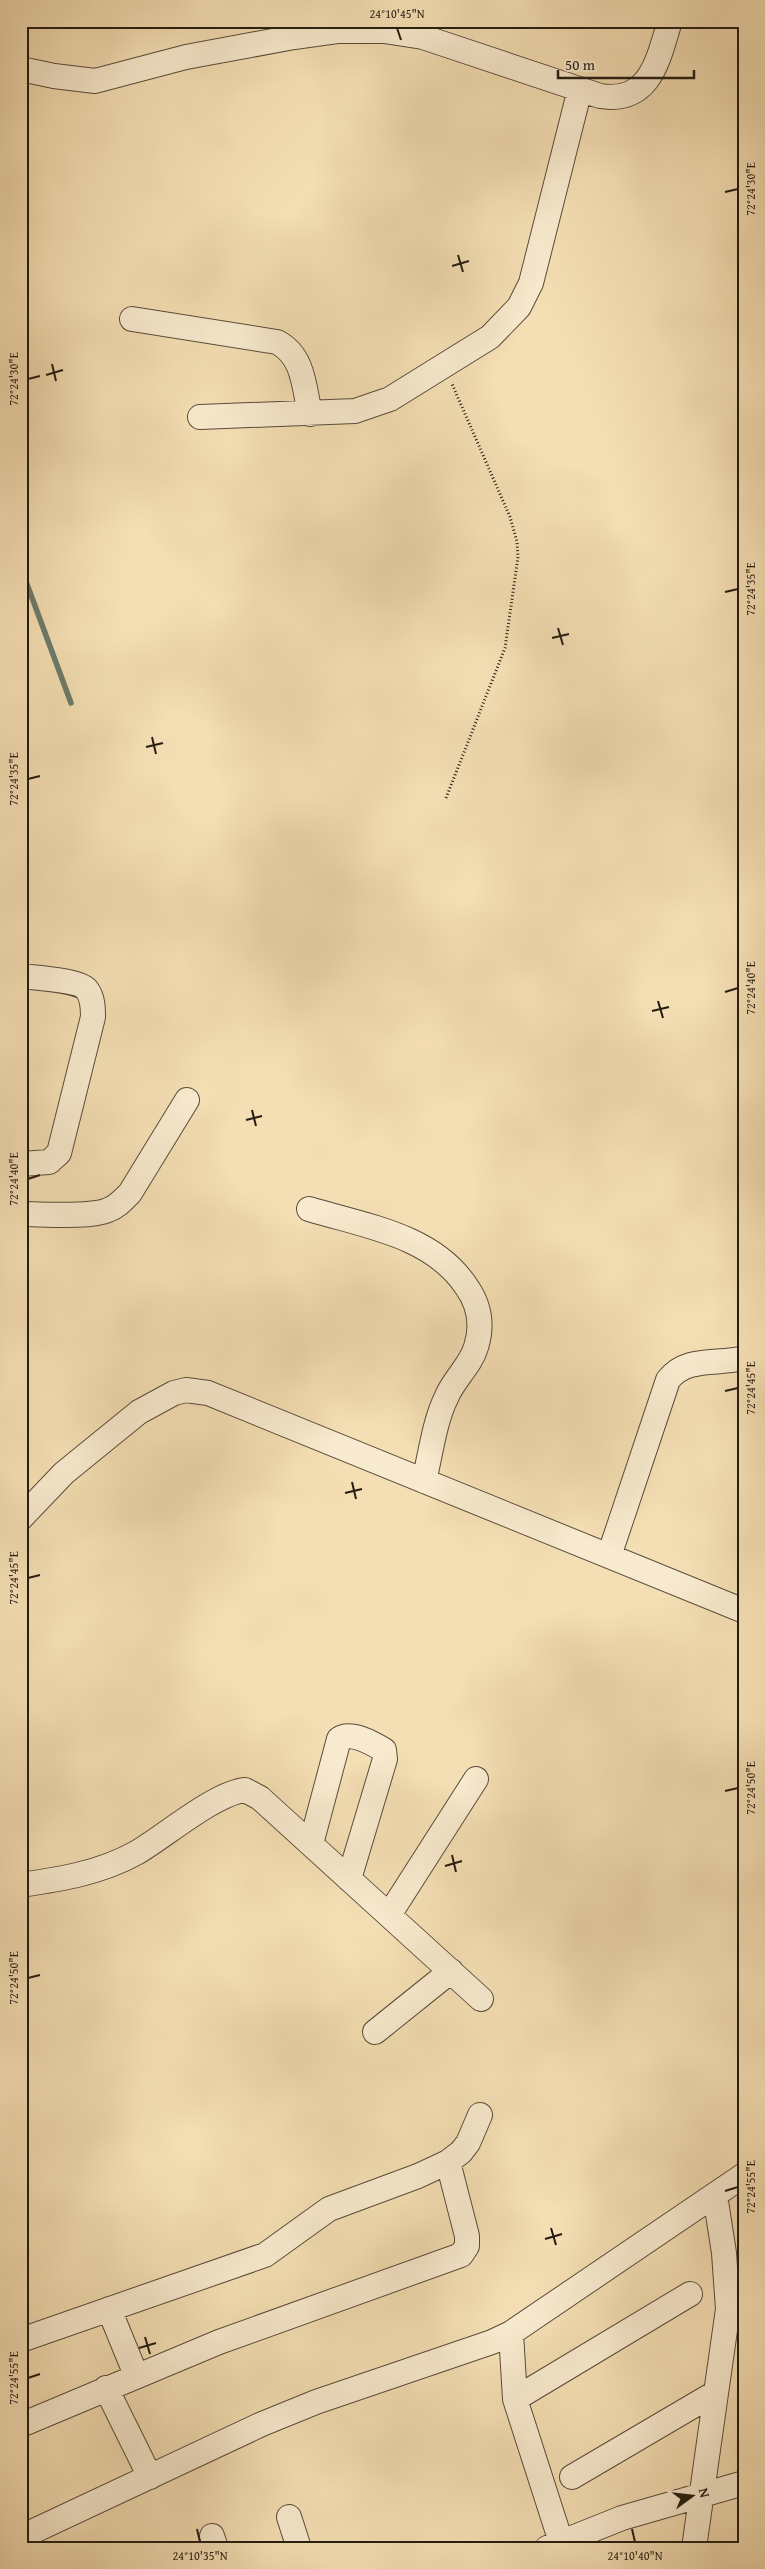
<svg xmlns="http://www.w3.org/2000/svg" width="765" height="2569" viewBox="0 0 765 2569" font-family="'Gentium Book Plus',serif">
  <rect width="100%" height="100%" fill="#f4deb3"/>
  <filter id="stains"><feTurbulence type="fractalNoise" baseFrequency=".004" numOctaves="4"/><feColorMatrix values="0 0 0 0 .2 0 0 0 0 .09 0 0 0 0 .02 0 0 0 .5 -.17"/></filter>
  <radialGradient id="worn" r=".72"><stop offset=".6" stop-color="#630" stop-opacity="0"/><stop offset="1" stop-color="#630" stop-opacity=".3"/></radialGradient>
  <g fill="none" stroke-linecap="round" stroke-linejoin="round">
    <path stroke="#6c7c6e" stroke-width="5.5" d="M21,568L71,703"/>
    <defs>
      <path id="minor" d="M21,69L54,76L95,81L186,57L294,37L337,31H384L423,37L600,96C651,104 658,59 670,21
        M132,319L277,342C304,356 304,387 310,414
        M200,417L355,411L390,399L490,337L519,307L531,283L580,89
        M21,976C35,978 80,980 87,990C93,998 93,1008 93,1017L59,1153L49,1162L21,1164
        M309,1209C365,1226 432,1235 466,1286C479,1304 483,1325 476,1347C471,1365 454,1379 447,1396C434,1422 431,1453 424,1481
        M21,1214C43,1214 90,1218 108,1210C117,1207 123,1200 130,1193L187,1100
        M21,1518L64,1473L139,1412L174,1393L186,1390L208,1393L744,1611
        M609,1556L668,1380C687,1356 717,1365 744,1358
        M311,1844L339,1739C351,1731 372,1743 384,1750L385,1759L349,1879
        M21,1885C61,1879 100,1873 136,1853C164,1837 215,1793 245,1790L260,1798L481,1999
        M389,1915L476,1779
        M375,2032L451,1971
        M109,2309L136,2375
        M511,2333L515,2399L561,2542
        M21,2340L265,2255L329,2209L418,2176L448,2162L461,2152L468,2143L480,2115
        M106,2388L150,2477
        M515,2399L690,2294
        M21,2425L219,2342L461,2255L467,2246V2236L448,2162
        M572,2477L715,2393
        M289,2517L299,2548
        M212,2536L216,2548
        M21,2537L262,2424L316,2402L492,2342L511,2333L744,2175
        M547,2548L622,2518L744,2483
        M694,2548L728,2309L724,2253L715,2195"/>
    </defs>
    <use href="#minor" stroke="#584c3a" stroke-width="26"/>
    <path stroke="#241c12" stroke-width="3" stroke-dasharray="1 2.5" stroke-linecap="butt" d="M446,798L505,648L518,557L517,542L510,517L452,384"/>
    <use href="#minor" stroke="#f8eace" stroke-width="24"/>
  </g>
  <path fill="none" stroke="#241c12" stroke-width="2" d="M397,28L401,40M725,192L738,189M458,255L463,272M452,266L469,261M52,364L56,381M46,375L63,370M28,379L40,376M725,592L738,589M558,628L563,645M552,638L569,634M152,737L156,754M146,747L163,743M28,779L40,776M725,992L738,988M658,1001L663,1018M652,1011L669,1007M252,1110L256,1126M246,1120L262,1116M28,1179L40,1175M725,1391L738,1388M352,1482L356,1499M345,1493L362,1489M28,1578L40,1575M725,1791L738,1788M452,1855L456,1872M445,1866L462,1861M28,1978L40,1975M725,2191L738,2187M551,2228L556,2245M545,2239L562,2234M145,2337L150,2354M139,2348L156,2343M28,2378L40,2374M197,2529L200,2542M632,2529L635,2542"/>
  <rect width="765" height="2569" fill="none" stroke="#f4deb3" stroke-width="55"/>
  <g transform="translate(692 2496) rotate(75)" stroke="#f8eace" stroke-width="4" paint-order="stroke">
  <path d="M0-4L9 19L0 12L-9 19Z" fill="#241c12"/>
  <text y="-8" font-size="14" font-weight="bold" text-anchor="middle" fill="#241c12">N</text>
  </g>
  <path d="M558 70v8h136v-8" fill="none" stroke="#241c12" stroke-width="2.5"/>
  <text x="565" y="70" font-size="15" fill="#241c12" stroke="#f8eace" stroke-width="4" paint-order="stroke">50 m</text>
  <rect x="28" y="28" width="710" height="2514" fill="none" stroke="#241c12" stroke-width="2"/>
  <g font-size="12" text-anchor="middle" fill="#241c12">
    <text x="397" y="18">24°10'45"N</text>
    <text transform="translate(751 189) rotate(-90)" y="4">72°24'30"E</text>
    <text transform="translate(14 379) rotate(-90)" y="4">72°24'30"E</text>
    <text transform="translate(751 589) rotate(-90)" y="4">72°24'35"E</text>
    <text transform="translate(14 779) rotate(-90)" y="4">72°24'35"E</text>
    <text transform="translate(751 988) rotate(-90)" y="4">72°24'40"E</text>
    <text transform="translate(14 1179) rotate(-90)" y="4">72°24'40"E</text>
    <text transform="translate(751 1388) rotate(-90)" y="4">72°24'45"E</text>
    <text transform="translate(14 1578) rotate(-90)" y="4">72°24'45"E</text>
    <text transform="translate(751 1788) rotate(-90)" y="4">72°24'50"E</text>
    <text transform="translate(14 1978) rotate(-90)" y="4">72°24'50"E</text>
    <text transform="translate(751 2187) rotate(-90)" y="4">72°24'55"E</text>
    <text transform="translate(14 2378) rotate(-90)" y="4">72°24'55"E</text>
    <text x="200" y="2560">24°10'35"N</text>
    <text x="635" y="2560">24°10'40"N</text>
  </g>
  <rect width="100%" height="100%" filter="url(#stains)"/>
  <rect width="100%" height="100%" fill="url(#worn)"/>
</svg>
